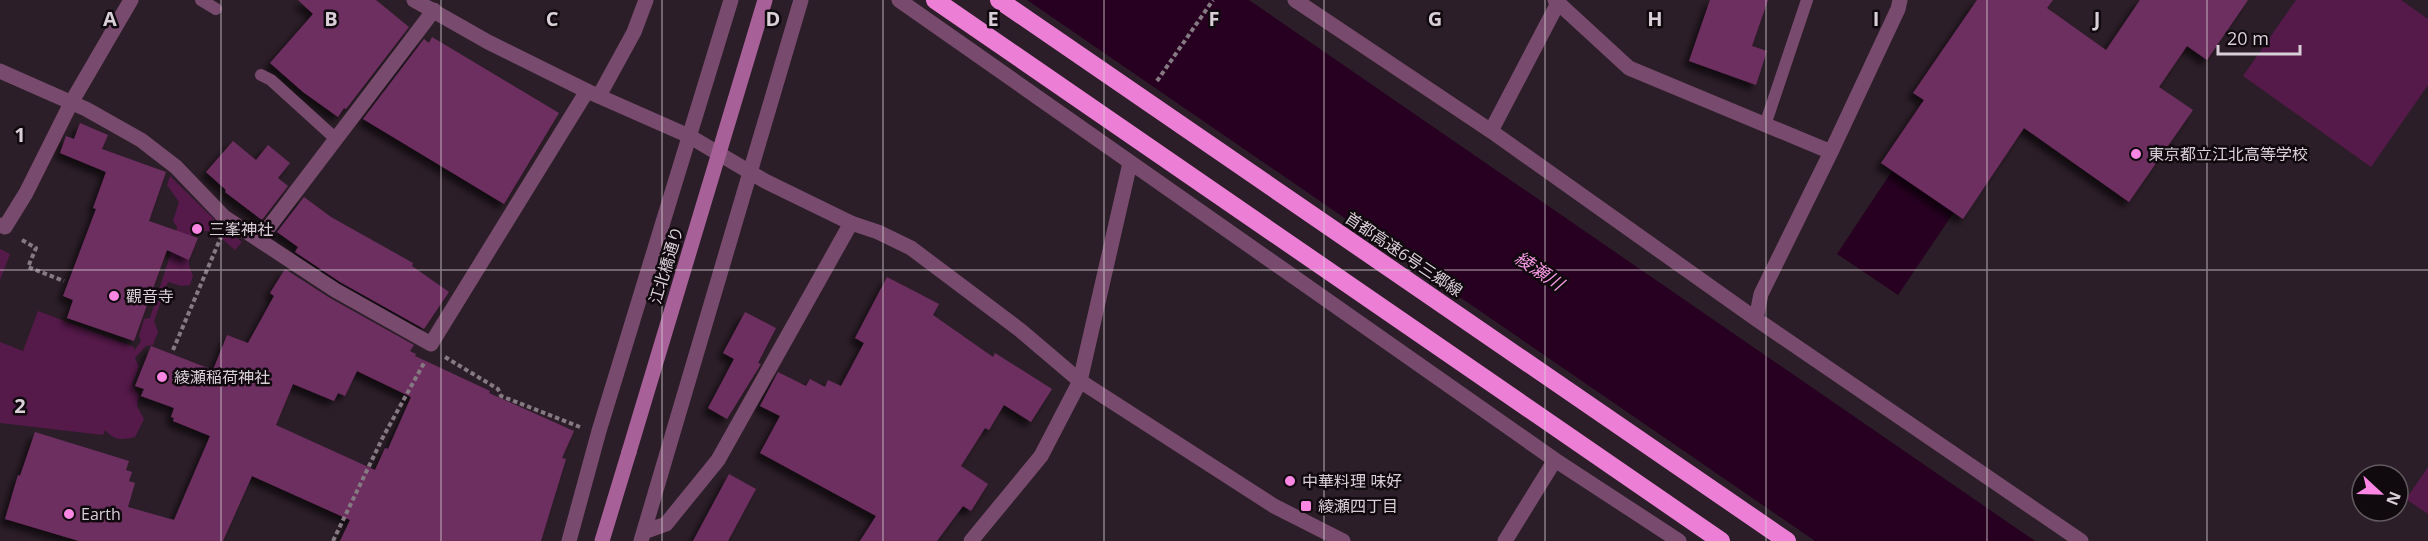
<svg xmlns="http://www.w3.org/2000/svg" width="2428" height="541" viewBox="0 0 2428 541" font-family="'Open Sans','Noto Sans JP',sans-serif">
  <defs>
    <filter id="shadow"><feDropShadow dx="-5.5" dy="5.5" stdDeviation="3" flood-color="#0009"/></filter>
  </defs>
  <rect width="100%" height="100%" fill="#2c1e28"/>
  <path fill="#55194a" d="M2296,0H2401L2428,19V85L2371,167L2243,76Z
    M170,176L217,222L242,242L235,250L213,231H195L189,237V266L193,276L190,285L181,286L168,282L154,321L158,332L153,345L146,346L135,358L139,367L132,384L139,396L137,406L144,419L135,437C122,440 115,441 105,430L103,435L0,423V342L23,351L38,311L134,347V351L141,341L139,336L144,319L150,318L176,237L177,227L173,221L179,202L167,185Z
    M0,249L10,254L0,280Z
    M2428,467V514L2406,499Z"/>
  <path fill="#270021" d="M1027,0H1249L2035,541H1815Z
    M1892,171L1954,212L1898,295L1837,254Z"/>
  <path fill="#6d2e61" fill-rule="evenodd" filter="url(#shadow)" d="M298,0H376L409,27L346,109L344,108L338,117L303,92L270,63L313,14Z
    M1710,0H1768L1752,46L1767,51L1756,85L1689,61Z
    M1977,0H2053L2047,8L2106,50L2140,0H2248L2207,60L2187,46L2159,87L2193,110L2129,202L2024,128L1963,219L1881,163L1924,100L1913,93Z
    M432,37L559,113L504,204L363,119L424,39L429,43Z
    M80,123L108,135L102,149L166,172L149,221L198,238L189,260L167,250L134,341L67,318L73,300L63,296L96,209L93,208L106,172L60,153L66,136L74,139Z
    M233,141L256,160L268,145L290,163L278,178L288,186L262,220L225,192L226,190L206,172Z
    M304,197L331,217L413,263L412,266L449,292L424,329L340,282L295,252L298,247L277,232Z
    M285,269L330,298L414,345L410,351L416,354L415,356L490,391L489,393L574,431L562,458L566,459L541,541H340L350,520L252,476L223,541H79L5,519L18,475L20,476L35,432L129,461L126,470L132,472L129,481L135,483L128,507L174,520L210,436L173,421L174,418L171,417L174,408L141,396L144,389L135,386L151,346L213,370L227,335L248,343L274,296L270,293ZM357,371L411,397L388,449L385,448L375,470L276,425L293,384L334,401L338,393L345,396Z
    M887,277L939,304L933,315L993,357L995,353L1052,389L1031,422L1004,405L989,430L985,428L961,466L988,484L971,511L963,506L937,541H860L876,516L760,453L780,416L760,406L778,372L806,386L810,379L825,387L828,380L841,386L864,343L855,338Z
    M745,312L776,328L758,363L761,364L727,419L708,408L734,359L723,353Z
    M729,474L756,489L728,541H693Z"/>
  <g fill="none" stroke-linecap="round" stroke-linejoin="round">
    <path stroke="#857a82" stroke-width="4" stroke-dasharray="4.5 3" stroke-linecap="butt" d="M1157,81L1213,0
      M22,240L36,248L28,267L64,281
      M173,350L221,237
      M445,357L498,389L501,396L580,427
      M333,541L383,437L424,363"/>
    <path stroke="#784b6e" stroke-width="12" d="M201,0L216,9
      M261,75L271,80L336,139
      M1765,125L1807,0"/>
    <path stroke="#784b6e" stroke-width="15" d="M899,0L1555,460L1679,541
      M1295,0L1491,131L1756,319L2081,541
      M1555,0L1629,68L1831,152
      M0,71L86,109L141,140L176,167L224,217L335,290L431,344L587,91
      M599,96L634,32L646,0
      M1491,131L1558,3
      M0,225L5,227L26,193L71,103L131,0
      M259,240L434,10
      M1756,319L1761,294L1831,152L1898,9L1900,0
      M644,532L666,524L718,460L851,223
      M569,541L599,431L731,0
      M641,541L801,0
      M971,541L1041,456L1080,381L1130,163
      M1505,541L1555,460"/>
    <path stroke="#784b6e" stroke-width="15" d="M414,0L488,42L587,91L689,136L765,181L851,223L878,232L911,248L1020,330L1080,381L1274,506L1343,541"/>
    <path stroke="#a76098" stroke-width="15" d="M602,541L629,452"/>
    <path stroke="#a76098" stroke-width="15" d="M629,452L765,0"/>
    <path stroke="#ed7ed6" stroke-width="18" d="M935,0L1721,541
      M999,0L1787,541"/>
  </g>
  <path fill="none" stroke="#d9d0d7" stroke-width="1.5" stroke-opacity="0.55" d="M221,0V541M441,0V541M662,0V541M883,0V541M1104,0V541M1324,0V541M1545,0V541M1766,0V541M1987,0V541M2207,0V541M0,270H2428"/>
  <g fill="#fc86e4" stroke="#100a0f" stroke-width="2">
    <circle cx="2136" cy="154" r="6"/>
    <circle cx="197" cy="229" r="6"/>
    <circle cx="114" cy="296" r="6"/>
    <circle cx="162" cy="377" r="6"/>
    <circle cx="1290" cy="481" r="6"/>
    <rect x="1300" y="500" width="12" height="12" rx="3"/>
    <circle cx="69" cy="514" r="6"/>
  </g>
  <g text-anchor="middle" stroke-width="5" stroke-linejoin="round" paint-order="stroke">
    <g font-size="16" fill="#d9d0d7" stroke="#100a0f" text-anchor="start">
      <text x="2148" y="160">東京都立江北高等学校</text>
      <text x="209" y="235">三峯神社</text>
      <text x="126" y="302">觀音寺</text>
      <text x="174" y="383">綾瀬稲荷神社</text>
      <text x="1302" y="487">中華料理 味好</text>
      <text x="1318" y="512">綾瀬四丁目</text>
      <text x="81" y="520">Earth</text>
    </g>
    <g font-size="16" fill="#d9d0d7" stroke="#100a0f">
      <text transform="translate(1404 254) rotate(34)" y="6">首都高速6号三郷線</text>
      <text transform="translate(666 265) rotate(-73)" y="6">江北橋通り</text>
    </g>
    <g font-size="18" font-style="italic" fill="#f699e2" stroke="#100a0f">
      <text transform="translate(1539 271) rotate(34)" y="6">綾瀬川</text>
    </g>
  </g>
  <g font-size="20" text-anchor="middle" font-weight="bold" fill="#d9d0d7" stroke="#100a0f" stroke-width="5" stroke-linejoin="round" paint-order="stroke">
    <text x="110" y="26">A</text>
    <text x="331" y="26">B</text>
    <text x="552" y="26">C</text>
    <text x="773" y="26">D</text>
    <text x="993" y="26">E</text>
    <text x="1214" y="26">F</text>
    <text x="1435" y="26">G</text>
    <text x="1655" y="26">H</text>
    <text x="1876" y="26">I</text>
    <text x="2097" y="26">J</text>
    <text x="20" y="142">1</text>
    <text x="20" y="413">2</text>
  </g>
  <g transform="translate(2380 493) rotate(112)"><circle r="28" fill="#100a0f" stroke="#60595f" stroke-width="1.5"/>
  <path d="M0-4.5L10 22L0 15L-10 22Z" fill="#fc86e4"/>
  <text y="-9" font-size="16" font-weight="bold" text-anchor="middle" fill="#d9d0d7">N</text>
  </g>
  <path d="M2218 45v9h82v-9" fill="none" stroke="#d9d0d7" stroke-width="3"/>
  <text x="2227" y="45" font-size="18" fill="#d9d0d7" stroke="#100a0f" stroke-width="4.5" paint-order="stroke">20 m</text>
</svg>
